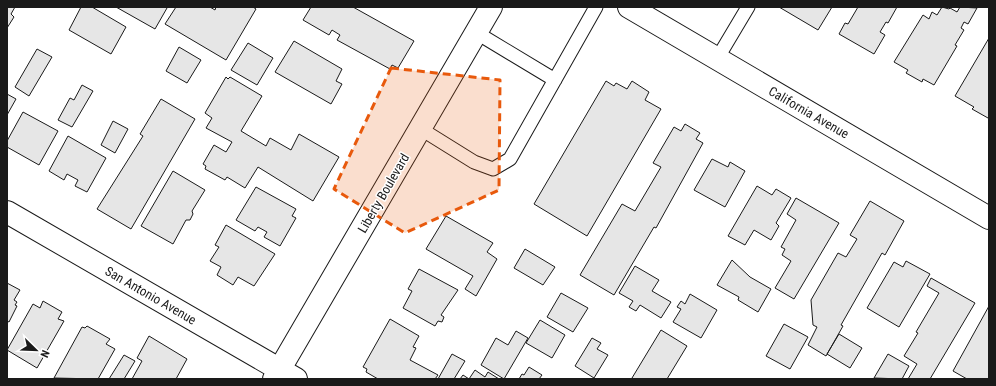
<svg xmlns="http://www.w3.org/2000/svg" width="996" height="386" viewBox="0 0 996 386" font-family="'Roboto Condensed',sans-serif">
  <rect width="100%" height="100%" fill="#fff"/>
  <path fill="#e6e6e6" stroke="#1a1a1a" d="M7,7H15L11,14L14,17L7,28Z
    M81,7H92L126,27L111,54L69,30Z
    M116,7H166L167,8L155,29Z
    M176,7H210L215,10L216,7H253L256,9L226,60L165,24Z
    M311,7H353L414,41L398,68L392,65L390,69L337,40L340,35L332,30L329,35L303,20Z
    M779,7H832L818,30Z
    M858,7H897L888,23L886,22L880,32L885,35L874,54L839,34L845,23L848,24Z
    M942,7L949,9L950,8L957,12L960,7L977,8L968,24L964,22L961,28L964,30L955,45L957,46L934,85L923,79L922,82L906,73L908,70L894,62L923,15L929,19L932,12L937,15Z
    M989,38V117L988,118L972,109L974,107L955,96Z
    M294,41L342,69L336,81L342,84L331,104L275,72Z
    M248,43L273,58L257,85L231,70Z
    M179,47L201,60L187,83L166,71Z
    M37,49L52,57L29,96L15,87Z
    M226,77L228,79L230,77L262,96L241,131L266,146L270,138L291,150L299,134L339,157L313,201L258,167L245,188L227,177L225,180L205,169L206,166L203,164L214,145L226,152L232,142L206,128L212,118L205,113Z
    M606,81L614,86L616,83L627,89L632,81L649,92L645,100L661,109L587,236L534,204Z
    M82,85L93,91L72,127L58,120L70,98L74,100Z
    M7,94L16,99L7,115Z
    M161,99L195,119L131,229L97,209L143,136L140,134Z
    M23,112L58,131L39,165L7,147V141Z
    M113,121L128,129L115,153L101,145Z
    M685,124L700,133L696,139L703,143L656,228L654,227L614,295L580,275L622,204L635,211L661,167L653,163L674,127L681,131Z
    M68,136L106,158L87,192L75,186L78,180L67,174L64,180L49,171Z
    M712,159L728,167L730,162L745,171L725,207L694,190Z
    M173,171L205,190L192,211L193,214L190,220H186L173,244L141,226Z
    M757,186L772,195L776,189L791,198L776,223L779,226L771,240L754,230L745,245L728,236Z
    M256,187L296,209L292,216L296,218L280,246L264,237L267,232L258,227L255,231L236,220Z
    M796,198L839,223L794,299L775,288L791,261L782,255L785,249L781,247L796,220L787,214Z
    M870,201L904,221L885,255L882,253L841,325L843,326L826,356L808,345L817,327L813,325L811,300L838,253L846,257L857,239L850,235Z
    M446,216L493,243L487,252L497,259L476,296L465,289L473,276L426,249Z
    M226,225L275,254L254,286L238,277L233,285L217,275L221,267L210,261L219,247L215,245Z
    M525,249L555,267L543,285L514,268Z
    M732,260L750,277L771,289L758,312L738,300L739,297L717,285Z
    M906,261L930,274L899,327L867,308L894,262L903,267Z
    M635,266L659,280L652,291L671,302L661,318L640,305L636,311L629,307L633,301L619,293Z
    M419,269L458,290L441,315L444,317L442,322L438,321L435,326L403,308L412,291L408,289Z
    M931,278L975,303L930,379H908L917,364L904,356L918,333L916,332L939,293L927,286Z
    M7,283L20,290L14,300L17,302L15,305L17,306L9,322L7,321Z
    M561,293L588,308L573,332L547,317Z
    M690,294L717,310L701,338L673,322L681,309L677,307L681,301L685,304Z
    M43,301L62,312L58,319L64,321L37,368L7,350L33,304L40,308Z
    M989,306V377L988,379H967L953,371Z
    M390,319L419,336L413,347L416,348L410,360L438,375L435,379H378L366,372L367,369L363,367Z
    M540,320L565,335L552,358L526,343Z
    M784,324L808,337L790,369L766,356Z
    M87,326L110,339L106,344L115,349L98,379L54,378L82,327L85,328Z
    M661,330L687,346L667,379H634L632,378Z
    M516,331L528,338L504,379L481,365L496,338L508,345Z
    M839,334L862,348L850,368L827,354Z
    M149,336L187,359L176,379H132L142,361L137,358Z
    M592,338L601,343L597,349L608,355L594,378L575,366Z
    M452,354L465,361L454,379H438Z
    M888,354L909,366L902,379L874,378Z
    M124,355L135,361L124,379H109Z
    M529,367L542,375L539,379H519L522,374L524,375Z
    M475,370L485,377L488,372L499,379H460L463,375L469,379Z"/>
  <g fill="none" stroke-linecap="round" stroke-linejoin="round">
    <defs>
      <path id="lane" d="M477,33L555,80
        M717,59L748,7
        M421,129L474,162L493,169L510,159L596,7"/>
      <path id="street" d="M7,212L296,379"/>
      <path id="secondary" d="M629,7L989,218
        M274,379L491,7"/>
    </defs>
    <use href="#lane" stroke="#1a1a1a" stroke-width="15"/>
    <use href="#street" stroke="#1a1a1a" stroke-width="24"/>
    <use href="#secondary" stroke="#1a1a1a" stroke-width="24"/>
    <use href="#lane" stroke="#fff" stroke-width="13"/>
    <use href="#street" stroke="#fff" stroke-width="22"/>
    <use href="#secondary" stroke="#fff" stroke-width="22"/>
  </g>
  <path fill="#e8590c" fill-opacity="0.2" stroke="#e8590c" stroke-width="3" stroke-dasharray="8 5" stroke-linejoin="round" d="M391,68L500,80L499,190L405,233L334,189Z"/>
  <g text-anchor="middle" stroke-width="3" stroke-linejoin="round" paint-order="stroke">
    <g font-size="13" fill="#1a1a1a" stroke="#fff">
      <text transform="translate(809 112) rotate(30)" y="5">California Avenue</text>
      <text transform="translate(383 193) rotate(-60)" y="5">Liberty Boulevard</text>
      <text transform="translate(151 295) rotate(30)" y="5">San Antonio Avenue</text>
    </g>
  </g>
  <rect width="996" height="386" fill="none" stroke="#1a1a1a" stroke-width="16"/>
  <g transform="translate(36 350) rotate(113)" stroke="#ffffff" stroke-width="3" paint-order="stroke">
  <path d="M0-3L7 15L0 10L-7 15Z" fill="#1a1a1a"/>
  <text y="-6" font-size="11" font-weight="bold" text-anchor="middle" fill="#1a1a1a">N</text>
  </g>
</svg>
